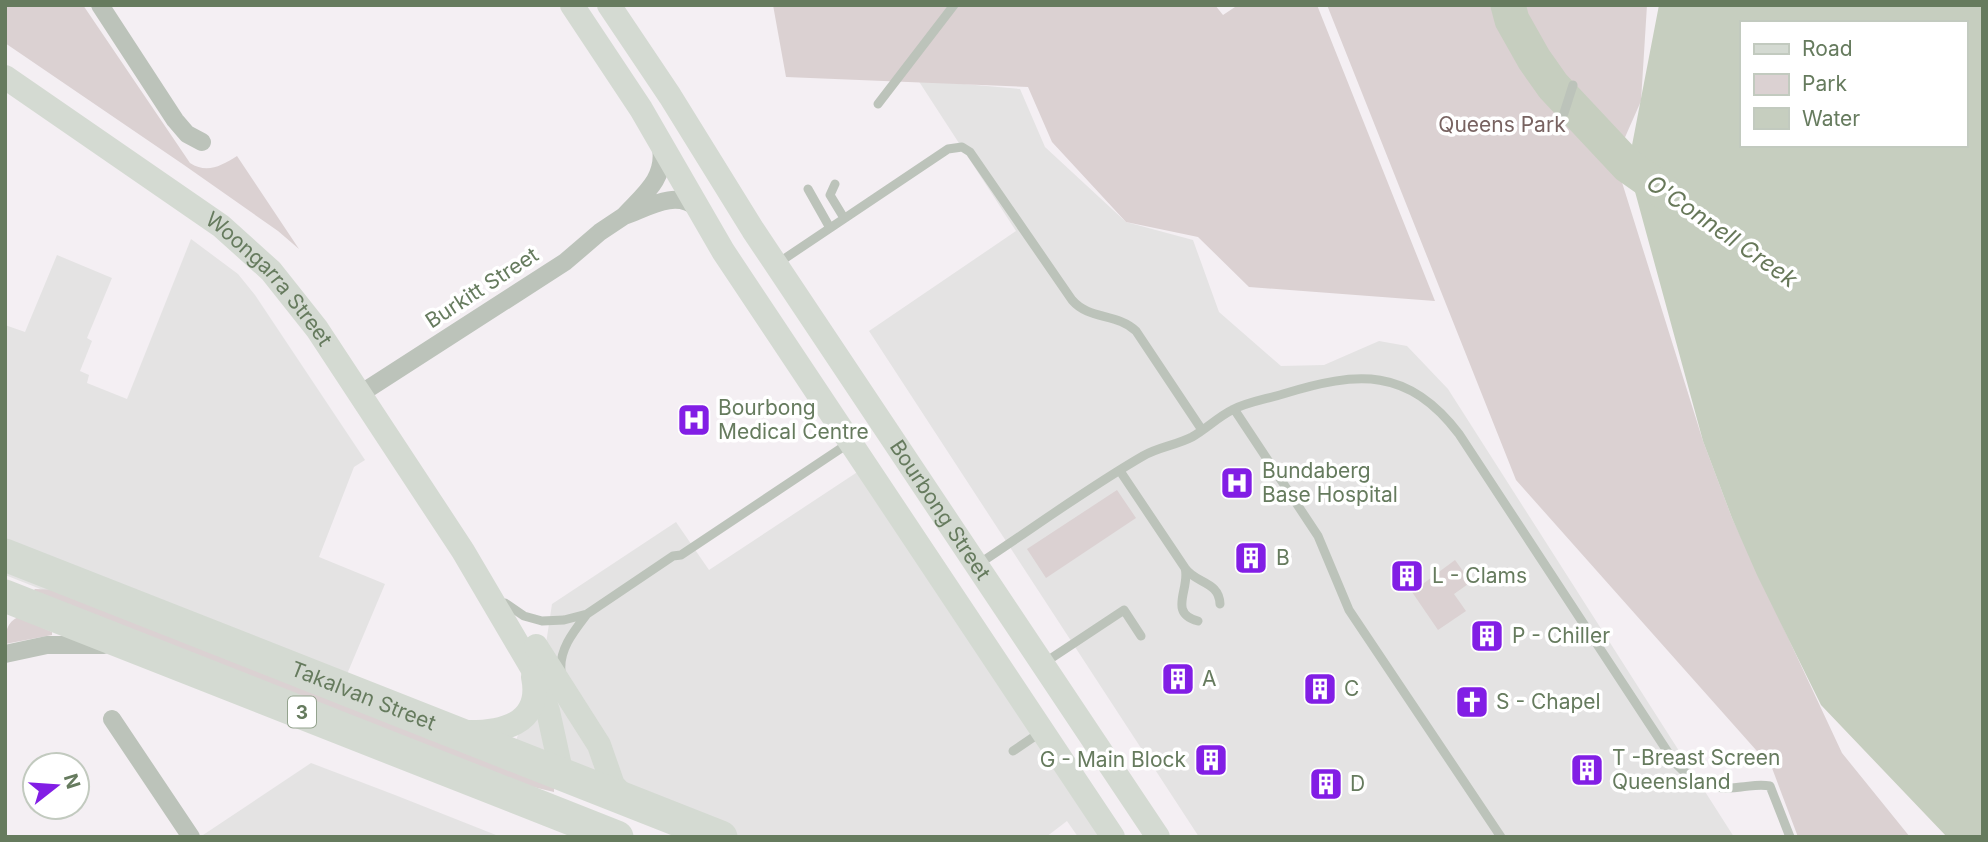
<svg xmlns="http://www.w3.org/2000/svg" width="1988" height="842" viewBox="0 0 1988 842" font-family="Inter,sans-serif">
  <rect width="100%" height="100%" fill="#f4eff3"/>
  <path fill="#e4e3e3" d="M918,80L1020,89L1045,147L1126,222L1193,240L1219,312L1281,366L1324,365L1379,341L1407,346L1448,389L1734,837H1199L869,331L1016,231Z
    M191,239L238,274L255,295L365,460L354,467L319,557L385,584L334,705L5,575V325L25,332L57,255L112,278L87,338L92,341L80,371L89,375L87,383L127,399Z
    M865,467L1111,837H1078L1067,821L1046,837H685L505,770L542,670L552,604L676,522L709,570Z
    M311,763L395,795L501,837H200Z"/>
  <path fill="#dbd1d2" d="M5,5H83L190,163C207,174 221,166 237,156L299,249L278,231L184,165L5,43Z
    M773,5H1215L1223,15L1238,5H1317L1435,301L1249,287L1198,237L1126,222L1052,142L1028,87L786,77Z
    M1327,5H1647L1641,101L1615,160L1703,441L1732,518L1842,753L1910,837H1798L1772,768L1516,480Z
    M1117,490L1136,518L1046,578L1027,549Z
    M1455,560L1471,582L1454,594L1466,611L1438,630L1412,592Z
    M35,589L59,590L554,786V792L529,786L33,591Z
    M18,617L52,632V635L5,644C5,633 7,622 18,617Z"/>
  <path fill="#c6cebf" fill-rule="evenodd" d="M1659,5H1983V837H1947L1821,705L1757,575L1732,518L1703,441L1628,166ZM1741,23H1965V145H1741Z"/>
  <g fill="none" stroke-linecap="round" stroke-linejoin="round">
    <path stroke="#c6cebf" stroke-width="35" d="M1508,5L1512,20L1534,59L1553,86L1628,166L1665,192"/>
    <path stroke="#bcc3ba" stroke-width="9" d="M878,104L954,5
      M1564,113L1573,85
      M835,184L830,195L844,218
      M808,189L830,228
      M778,263L948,149L962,147L970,152L1072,300C1089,320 1117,313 1136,331L1202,430
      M1234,409L1318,536L1349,610L1501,837
      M1120,471L1185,568
      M977,565C1032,529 1086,489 1143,456C1158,447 1177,445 1192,437C1206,429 1218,417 1232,410C1247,402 1267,399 1283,394C1358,371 1408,367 1459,434L1675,763C1694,783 1713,791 1741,787C1752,786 1759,784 1770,786L1790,837
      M505,603L524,616L542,621L564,620L587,614L673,556L681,555L849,443
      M1198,621C1167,613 1191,588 1185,568C1196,584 1219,581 1220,604
      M1044,663L1124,610L1141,636
      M561,671C559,649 574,631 587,614
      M1013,751L1041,732"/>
    <path stroke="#bcc3ba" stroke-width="18" d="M100,5L175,120L187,134L202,142
      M661,148C666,179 643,195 624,216C647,208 676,189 697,208
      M360,394L565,262L600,232L624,216
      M5,654L47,645H104
      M112,719L191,837"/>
    <g stroke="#d4dad2" stroke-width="24">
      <path d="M572,5L641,109L723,251L1113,837"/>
      <path id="s1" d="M609,5L670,96L753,230L1158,837"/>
      <path id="s2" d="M5,77L221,226L271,271L317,329L463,551L536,675L548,711L562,775"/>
      <path d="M536,646L599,745L613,785L627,800"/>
      <path d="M464,732C500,733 543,725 533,677"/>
    </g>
    <g stroke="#d4dad2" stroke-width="33">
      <path id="s3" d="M5,555L721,837"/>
      <path d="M5,596L617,837"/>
    </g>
  </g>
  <defs>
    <symbol id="hospital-square" viewBox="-11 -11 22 22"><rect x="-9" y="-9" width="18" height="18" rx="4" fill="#821ee5" stroke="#fff"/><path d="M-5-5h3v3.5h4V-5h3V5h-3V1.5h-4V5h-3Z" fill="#fff"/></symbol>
    <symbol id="building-square" viewBox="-11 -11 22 22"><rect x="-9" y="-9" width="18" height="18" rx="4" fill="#821ee5" stroke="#fff"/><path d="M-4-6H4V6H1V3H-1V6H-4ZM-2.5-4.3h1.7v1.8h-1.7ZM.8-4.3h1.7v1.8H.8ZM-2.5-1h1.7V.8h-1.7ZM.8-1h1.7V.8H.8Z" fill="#fff"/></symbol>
    <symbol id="church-square" viewBox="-11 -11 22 22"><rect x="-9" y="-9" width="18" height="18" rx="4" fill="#821ee5" stroke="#fff"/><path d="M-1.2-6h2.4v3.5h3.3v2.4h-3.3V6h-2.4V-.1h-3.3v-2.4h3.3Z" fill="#fff"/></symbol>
  </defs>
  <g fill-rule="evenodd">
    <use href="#hospital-square" x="675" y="401" width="38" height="38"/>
    <use href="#hospital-square" x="1218" y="464" width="38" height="38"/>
    <use href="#building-square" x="1232" y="539" width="38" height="38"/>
    <use href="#building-square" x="1388" y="557" width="38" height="38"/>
    <use href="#building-square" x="1468" y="617" width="38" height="38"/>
    <use href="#building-square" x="1159" y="660" width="38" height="38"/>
    <use href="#building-square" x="1301" y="670" width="38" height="38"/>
    <use href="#church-square" x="1453" y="683" width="38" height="38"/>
    <use href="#building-square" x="1192" y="741" width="38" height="38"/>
    <use href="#building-square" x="1568" y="751" width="38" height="38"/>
    <use href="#building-square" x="1307" y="765" width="38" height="38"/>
  </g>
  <g text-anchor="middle" stroke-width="7" stroke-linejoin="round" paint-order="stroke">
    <rect fill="#fff" stroke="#94a38e" stroke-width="2" x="288" y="696.5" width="28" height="31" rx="5"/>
    <g font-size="19" font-weight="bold" fill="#667b5e">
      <text x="302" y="719">3</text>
    </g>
    <g font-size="21" fill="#786361" stroke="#fff">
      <text x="1502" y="132">Queens Park</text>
    </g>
    <g font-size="21" fill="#667b5e" stroke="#fff">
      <text dy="7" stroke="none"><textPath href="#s2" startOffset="334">Woongarra Street</textPath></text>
      <text transform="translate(482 288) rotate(-33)" y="7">Burkitt Street</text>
      <text dy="7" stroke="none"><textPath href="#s1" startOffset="604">Bourbong Street</textPath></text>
      <text dy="7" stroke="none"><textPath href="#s3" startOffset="385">Takalvan Street</textPath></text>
    </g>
    <g font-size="21" fill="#667b5e" stroke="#fff" text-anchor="start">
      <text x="718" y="415">Bourbong<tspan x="718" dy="24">Medical Centre</tspan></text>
      <text x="1262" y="478">Bundaberg<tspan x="1262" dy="24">Base Hospital</tspan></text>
      <text x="1276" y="565">B</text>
      <text x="1432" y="583">L - Clams</text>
      <text x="1512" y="643">P - Chiller</text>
      <text x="1202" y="686">A</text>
      <text x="1344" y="696">C</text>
      <text x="1496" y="709">S - Chapel</text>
      <text x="1612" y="765">T -Breast Screen<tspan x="1612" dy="24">Queensland</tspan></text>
      <text x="1186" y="767" text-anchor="end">G - Main Block</text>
      <text x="1350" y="791">D</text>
    </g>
    <g font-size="23" font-style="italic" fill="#677859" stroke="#fff">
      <text transform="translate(1722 231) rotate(35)" y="8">O'Connell Creek</text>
    </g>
  </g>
  <rect width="1988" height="842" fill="none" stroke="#667b5e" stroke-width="14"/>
  <rect x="1740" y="21" width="228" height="126" fill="#ffffff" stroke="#c2cabf" stroke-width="2"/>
  <rect x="1754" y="44" width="35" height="10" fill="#d4dad2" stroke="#c2cabf" stroke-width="2"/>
  <text x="1802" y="56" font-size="21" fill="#667b5e">Road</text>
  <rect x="1754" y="74" width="35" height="21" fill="#dbd1d2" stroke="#c2cabf" stroke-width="2"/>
  <text x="1802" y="91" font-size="21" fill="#667b5e">Park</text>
  <rect x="1754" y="108" width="35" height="21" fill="#c6cebf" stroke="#c2cabf" stroke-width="2"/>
  <text x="1802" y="126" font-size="21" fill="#667b5e">Water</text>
  <g transform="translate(56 786) rotate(73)"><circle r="33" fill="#ffffff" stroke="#c2cabf" stroke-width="2"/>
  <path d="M0-5L12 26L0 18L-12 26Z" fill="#821ee5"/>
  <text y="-10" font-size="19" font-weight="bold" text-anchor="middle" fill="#667b5e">N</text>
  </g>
</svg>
